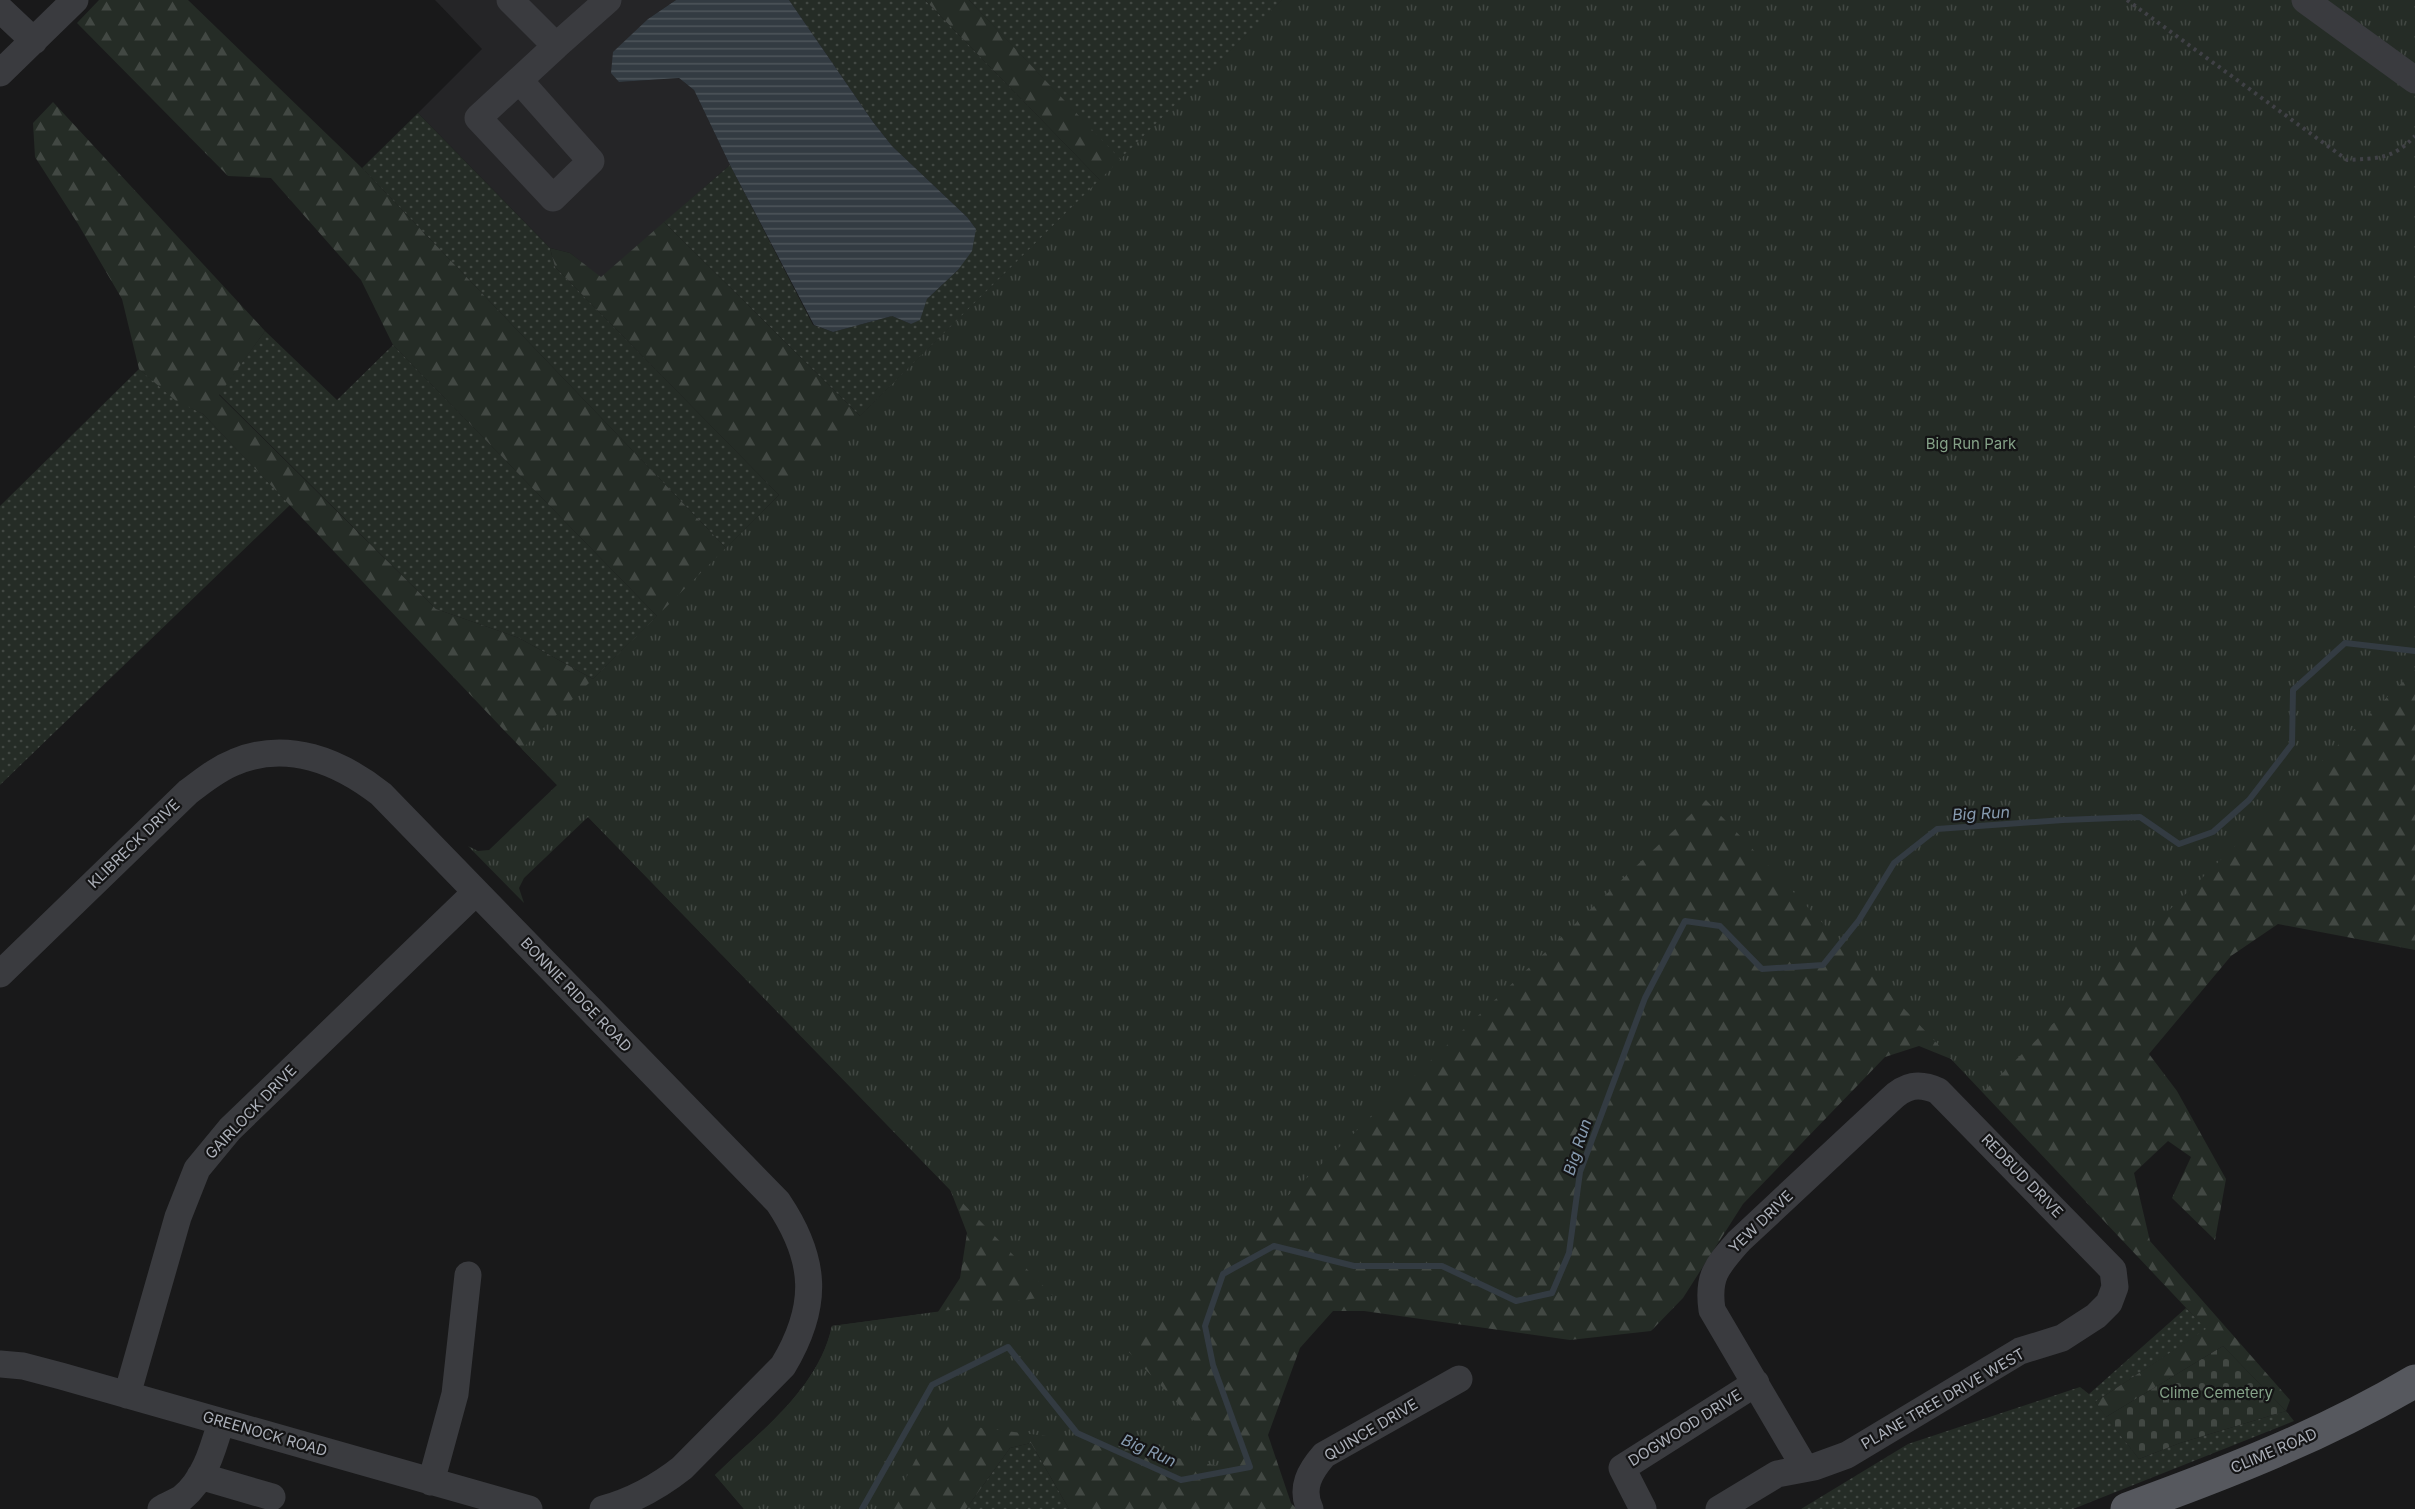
<svg xmlns="http://www.w3.org/2000/svg" width="2415" height="1509" viewBox="0 0 2415 1509" font-family="Inter,sans-serif">
  <defs>
    <pattern id="grass-dots" width="8" height="8" patternUnits="userSpaceOnUse" patternTransform="scale(1.5)"><rect width="8" height="8" fill="#252c26"/><path d="M2 2h.1M6 6h.1" fill="none" stroke="#424843" stroke-width="1.8" stroke-linecap="round"/></pattern>
    <pattern id="forest-firs" width="22" height="20" patternUnits="userSpaceOnUse" patternTransform="scale(1.5)"><rect width="22" height="20" fill="#252c26"/><path d="M5 1l3.5 6h-7zM16 11l3.5 6h-7z" fill="#424843"/></pattern>
    <pattern id="cemetery-stones" width="16" height="16" patternUnits="userSpaceOnUse" patternTransform="scale(1.5)"><rect width="16" height="16" fill="#252c26"/><path d="M2 7V4a2 2 0 0 1 4 0v3zM10 15v-3a2 2 0 0 1 4 0v3z" fill="#424843"/></pattern>
    <pattern id="park-tufts" width="24" height="20" patternUnits="userSpaceOnUse" patternTransform="scale(1.5)"><rect width="24" height="20" fill="#252c26"/><path d="M3 7l-1-3M5 7V3M7 7l1-3M15 17l-1-3M17 17v-4M19 17l1-3" fill="none" stroke="#424843"/></pattern>
    <pattern id="water-rules" width="6" height="5" patternUnits="userSpaceOnUse" patternTransform="scale(1.5)"><rect width="6" height="5" fill="#333b42"/><path d="M0 2.5h6" fill="none" stroke="#4e555b"/></pattern>
  </defs>
  <rect width="100%" height="100%" fill="#19191a"/>
  <path fill="#252527" d="M435,0H676L648,19L619,82L679,78L694,90L730,165L601,278L570,253L550,248L418,113L482,49Z"/>
  <path fill="url(#grass-dots)" d="M789,0H925L1100,180L860,416L664,222L730,165L813,325L833,332L892,316L911,324L927,299L958,270L976,229L967,217L892,146L873,122Z
    M969,0H1282L1120,160Z
    M418,113L550,248L555,267L779,495L726,548L362,168Z
    M265,331L337,400L393,345L657,616L593,679L519,638L436,609L219,394Z
    M139,369L176,400L203,414L290,505L0,785V506Z
    M2186,1308L2207,1329L2095,1402L2139,1459L2180,1443L2286,1411L2294,1421L2073,1509H1801L1908,1444L2080,1387L2089,1394Z
    M1031,1443L1069,1509H966L1010,1448Z"/>
  <path fill="url(#forest-firs)" d="M99,0H188L362,168L726,548L779,495L555,267L550,248L570,253L601,277L664,222L860,416L1100,180L925,0H969L1120,159L1282,0H1551L2415,233V950L2278,924L2231,956L2149,1054L2177,1091L2226,1179L2215,1240L2172,1198L2191,1157L2168,1141L2134,1173L2150,1241L2290,1400L2286,1411L2223,1346L2106,1417L2095,1402L2206,1329L1951,1059L1919,1046L1885,1057L1743,1204L1683,1298L1651,1331L1570,1340L1364,1311H1333L1300,1348L1268,1435L1291,1503L1297,1509H1069L1031,1443L1010,1448L966,1509H744L715,1475C759,1432 818,1390 832,1326L938,1312L960,1278L967,1233L950,1189L522,749L203,414L176,401L139,369L122,299L78,224L35,157L33,123L53,102L265,331L219,395L436,609L519,638L593,679L657,616L393,345L361,280L271,178L228,176L77,23Z"/>
  <path fill="url(#cemetery-stones)" d="M2223,1346L2286,1411L2180,1443L2139,1459L2106,1417Z"/>
  <path fill="url(#park-tufts)" d="M1282,0H2415V670L1983,1092L1706,800L1126,1349L1241,1470L1086,1441L935,1422L890,1509H744L715,1475C759,1432 818,1390 832,1326L1053,1296L588,817L524,878L519,888L524,903L468,846L478,851L489,850L557,785L522,749Z"/>
  <path fill="url(#water-rules)" d="M676,0H789L873,122L892,146L967,217L976,229L972,251L958,270L927,299L920,320L911,324L892,316L833,332L814,325L730,165L694,90L679,78L619,82L611,73L613,52L648,19Z"/>
  <g fill="none" stroke-linecap="round" stroke-linejoin="round">
    <path stroke="#333b42" stroke-width="6" d="M862,1509L932,1385L1008,1347L1077,1433L1181,1480L1250,1467L1213,1365L1205,1326L1223,1274L1274,1246L1354,1266H1442L1516,1301L1552,1293L1569,1253L1580,1172L1645,998L1685,921L1720,926L1762,969L1823,965L1859,920L1894,863L1937,829L2063,820L2140,817L2179,844L2213,832L2249,800L2292,744L2293,690L2345,643L2415,651"/>
    <path stroke="#404146" stroke-width="4" stroke-dasharray="3 4.5" stroke-linecap="butt" d="M2127,0L2347,160C2378,158 2392,160 2415,136"/>
    <path stroke="#3a3b3f" stroke-width="27" d="M510,0L556,46L608,0
      M2305,0L2415,80
      M0,9L34,41
      M0,73L75,0
      M519,80L591,161L553,198L478,118L556,46
      M0,974L188,792C203,781 217,769 235,762C287,740 339,761 381,794L778,1202C817,1260 819,1306 783,1366L682,1468C658,1487 632,1501 603,1509
      M0,1364L23,1366L61,1376L529,1509
      M127,1395L178,1217L197,1169L230,1129L476,892
      M200,1476L272,1497
      M431,1482L455,1394L468,1275
      M161,1509C167,1505 176,1502 182,1498C205,1479 213,1449 221,1422
      M1310,1509C1300,1488 1310,1471 1324,1455L1459,1379
      M1643,1509L1622,1468L1756,1383
      M1719,1509L1777,1474L1814,1467L1847,1455L2020,1351L2062,1338L2096,1316L2109,1303L2115,1287L2113,1270L1938,1091C1919,1082 1905,1085 1890,1100L1739,1241C1717,1266 1707,1276 1712,1310L1805,1468"/>
    <path stroke="#56585e" stroke-width="33" d="M2127,1509C2226,1473 2324,1435 2415,1381"/>
  </g>
  <g text-anchor="middle" stroke-width="4.5" stroke-linejoin="round" paint-order="stroke">
    <g font-size="15" fill="#85a288" stroke="#141415">
      <text x="1971" y="449">Big Run Park</text>
      <text x="2216" y="1398">Clime Cemetery</text>
    </g>
    <g font-size="15" fill="#acb0b9" stroke="#141415">
      <text transform="translate(134 844) rotate(-44)" y="5">KLIBRECK DRIVE</text>
      <text transform="translate(576 995) rotate(46)" y="5">BONNIE RIDGE ROAD</text>
      <text transform="translate(251 1112) rotate(-46)" y="5">GAIRLOCK DRIVE</text>
      <text transform="translate(2022 1176) rotate(46)" y="5">REDBUD DRIVE</text>
      <text transform="translate(1761 1222) rotate(-44)" y="5">YEW DRIVE</text>
      <text transform="translate(1943 1399) rotate(-30)" y="5">PLANE TREE DRIVE WEST</text>
      <text transform="translate(1685 1428) rotate(-32)" y="5">DOGWOOD DRIVE</text>
      <text transform="translate(1371 1430) rotate(-31)" y="5">QUINCE DRIVE</text>
      <text transform="translate(265 1434) rotate(16)" y="5">GREENOCK ROAD</text>
      <text transform="translate(2274 1451) rotate(-23)" y="5">CLIME ROAD</text>
    </g>
    <g font-size="16" font-style="italic" fill="#879bb0" stroke="#141415">
      <text transform="translate(1981 813) rotate(-3)" y="6">Big Run</text>
      <text transform="translate(1577 1147) rotate(-72)" y="6">Big Run</text>
      <text transform="translate(1149 1450) rotate(24)" y="6">Big Run</text>
    </g>
  </g>
</svg>
